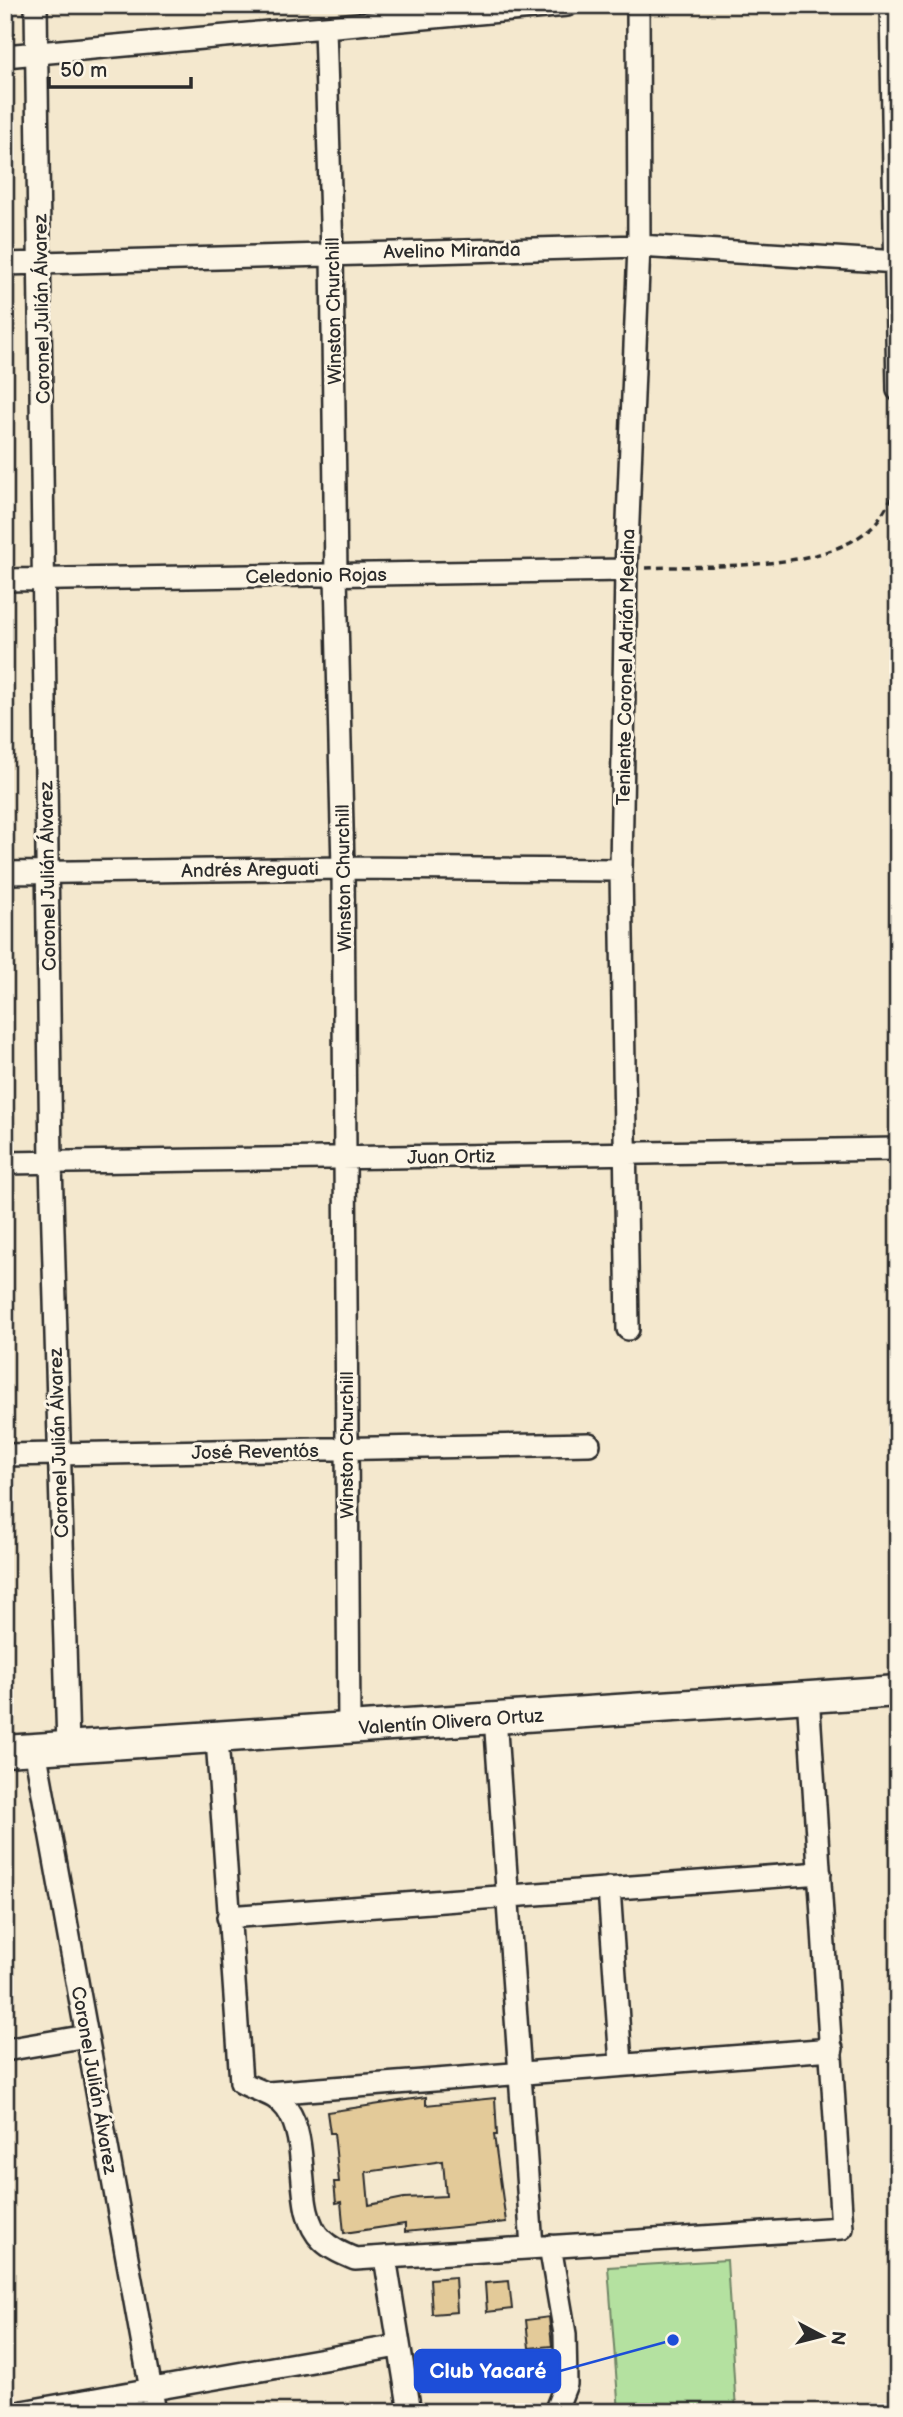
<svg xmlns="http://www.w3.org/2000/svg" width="903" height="2417" viewBox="0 0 903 2417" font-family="'Balsamiq Sans',sans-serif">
  <rect width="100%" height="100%" fill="#f4e8ce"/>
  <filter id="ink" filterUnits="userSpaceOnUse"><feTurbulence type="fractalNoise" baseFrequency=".0143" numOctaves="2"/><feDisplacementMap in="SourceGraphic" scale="14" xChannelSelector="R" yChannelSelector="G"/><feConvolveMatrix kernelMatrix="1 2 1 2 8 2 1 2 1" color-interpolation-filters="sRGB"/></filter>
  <g filter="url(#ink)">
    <path fill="#b4e1a0" stroke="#708666" stroke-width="2" d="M727,2260L736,2412H619L608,2267Z"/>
    <path fill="#e3ca99" stroke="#2b2b2b" stroke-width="2" fill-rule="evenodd" d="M426,2097V2105L495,2098L497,2135H494L506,2222L405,2232V2224L344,2233L341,2202L336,2203L334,2182H339L334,2133H330L327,2112ZM443,2161L446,2196L404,2198L369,2205L366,2172Z
      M455,2277L457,2312L432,2314L430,2279Z
      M509,2281L512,2309L487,2312L485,2283Z
      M549,2317L552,2346L529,2348L526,2320Z"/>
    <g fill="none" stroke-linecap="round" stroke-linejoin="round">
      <defs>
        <path id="street" d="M36,5L51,1163L68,1747
          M891,5L898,390
          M325,28L332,253L336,575L343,868L349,1728
          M5,56L567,5
          M5,264L639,246L898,262
          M5,580L626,570
          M5,873L343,868L621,870
          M5,1163L898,1149
          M628,1329L621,870L626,570L639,246L638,5
          M5,1455L589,1444
          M495,1717L532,2247
          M217,1739L241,2082C256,2091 276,2093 287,2109C312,2144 292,2212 322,2240C331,2249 343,2254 355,2259L842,2228L808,1695
          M35,1749L155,2412
          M609,1888L621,2064
          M228,1917L820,1873
          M5,2050L87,2036
          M268,2093L832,2049
          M550,2246L565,2334L566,2384L555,2412
          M385,2257L410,2412
          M22,2412L398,2346"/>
        <path id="secondary" d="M5,1751L898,1691"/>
      </defs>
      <use href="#street" stroke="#2b2b2b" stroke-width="26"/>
      <use href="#secondary" stroke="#2b2b2b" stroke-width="35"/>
      <path stroke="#2b2b2b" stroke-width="3.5" stroke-dasharray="7 5" stroke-linecap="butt" d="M229,5V16
        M646,568C711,564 834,574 878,520C885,510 891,498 898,488"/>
      <use href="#street" stroke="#fcf5e5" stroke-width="21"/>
      <use href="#secondary" stroke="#fcf5e5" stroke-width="30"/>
    </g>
  </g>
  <g text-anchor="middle" stroke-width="6" stroke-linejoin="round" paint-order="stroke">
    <g font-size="19" fill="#2b2b2b" stroke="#fcf5e5">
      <text transform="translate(452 250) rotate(-1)" y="7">Avelino Miranda</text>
      <text transform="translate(41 309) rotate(-91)" y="7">Coronel Julián Álvarez</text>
      <text transform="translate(333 311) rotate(-91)" y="7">Winston Churchill</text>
      <text transform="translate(316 575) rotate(-1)" y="7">Celedonio Rojas</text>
      <text transform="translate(625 667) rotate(-89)" y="7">Teniente Coronel Adrián Medina</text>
      <text transform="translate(250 869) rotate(-1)" y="7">Andrés Areguati</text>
      <text transform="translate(47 876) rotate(-91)" y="7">Coronel Julián Álvarez</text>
      <text transform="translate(343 878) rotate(-91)" y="7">Winston Churchill</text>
      <text transform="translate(451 1156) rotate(-1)" y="7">Juan Ortiz</text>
      <text transform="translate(58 1443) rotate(-92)" y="7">Coronel Julián Álvarez</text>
      <text transform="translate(346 1445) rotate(-90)" y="7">Winston Churchill</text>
      <text transform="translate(255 1451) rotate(-1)" y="7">José Reventós</text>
      <text transform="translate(451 1721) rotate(-4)" y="7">Valentín Olivera Ortuz</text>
      <text transform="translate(95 2080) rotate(80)" y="7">Coronel Julián Álvarez</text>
    </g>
  </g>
  <path fill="none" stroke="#1d4ed8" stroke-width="2.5" d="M673 2340L560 2371"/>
  <circle fill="#1d4ed8" stroke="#fcf5e5" stroke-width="2.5" cx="673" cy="2340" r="7"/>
  <rect fill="#1d4ed8" stroke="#1d4ed8" stroke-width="2.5" x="415" y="2350" width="145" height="42" rx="7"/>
  <g font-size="21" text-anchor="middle" font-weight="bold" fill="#fff">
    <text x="488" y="2378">Club Yacaré</text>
  </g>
  <rect width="903" height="2417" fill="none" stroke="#fcf5e5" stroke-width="28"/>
  <rect x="14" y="14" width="875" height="2389" fill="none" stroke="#2b2b2b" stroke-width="2.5" filter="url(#ink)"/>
  <g transform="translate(822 2336) rotate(97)" stroke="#fcf5e5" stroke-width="5" paint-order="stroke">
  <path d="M0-5L12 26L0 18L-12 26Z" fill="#2b2b2b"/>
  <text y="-10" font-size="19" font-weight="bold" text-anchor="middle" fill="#2b2b2b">N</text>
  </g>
  <path d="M49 77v10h142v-10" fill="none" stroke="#2b2b2b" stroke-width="3.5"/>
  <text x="60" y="77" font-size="21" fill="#2b2b2b" stroke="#fcf5e5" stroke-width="5" paint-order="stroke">50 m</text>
</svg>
